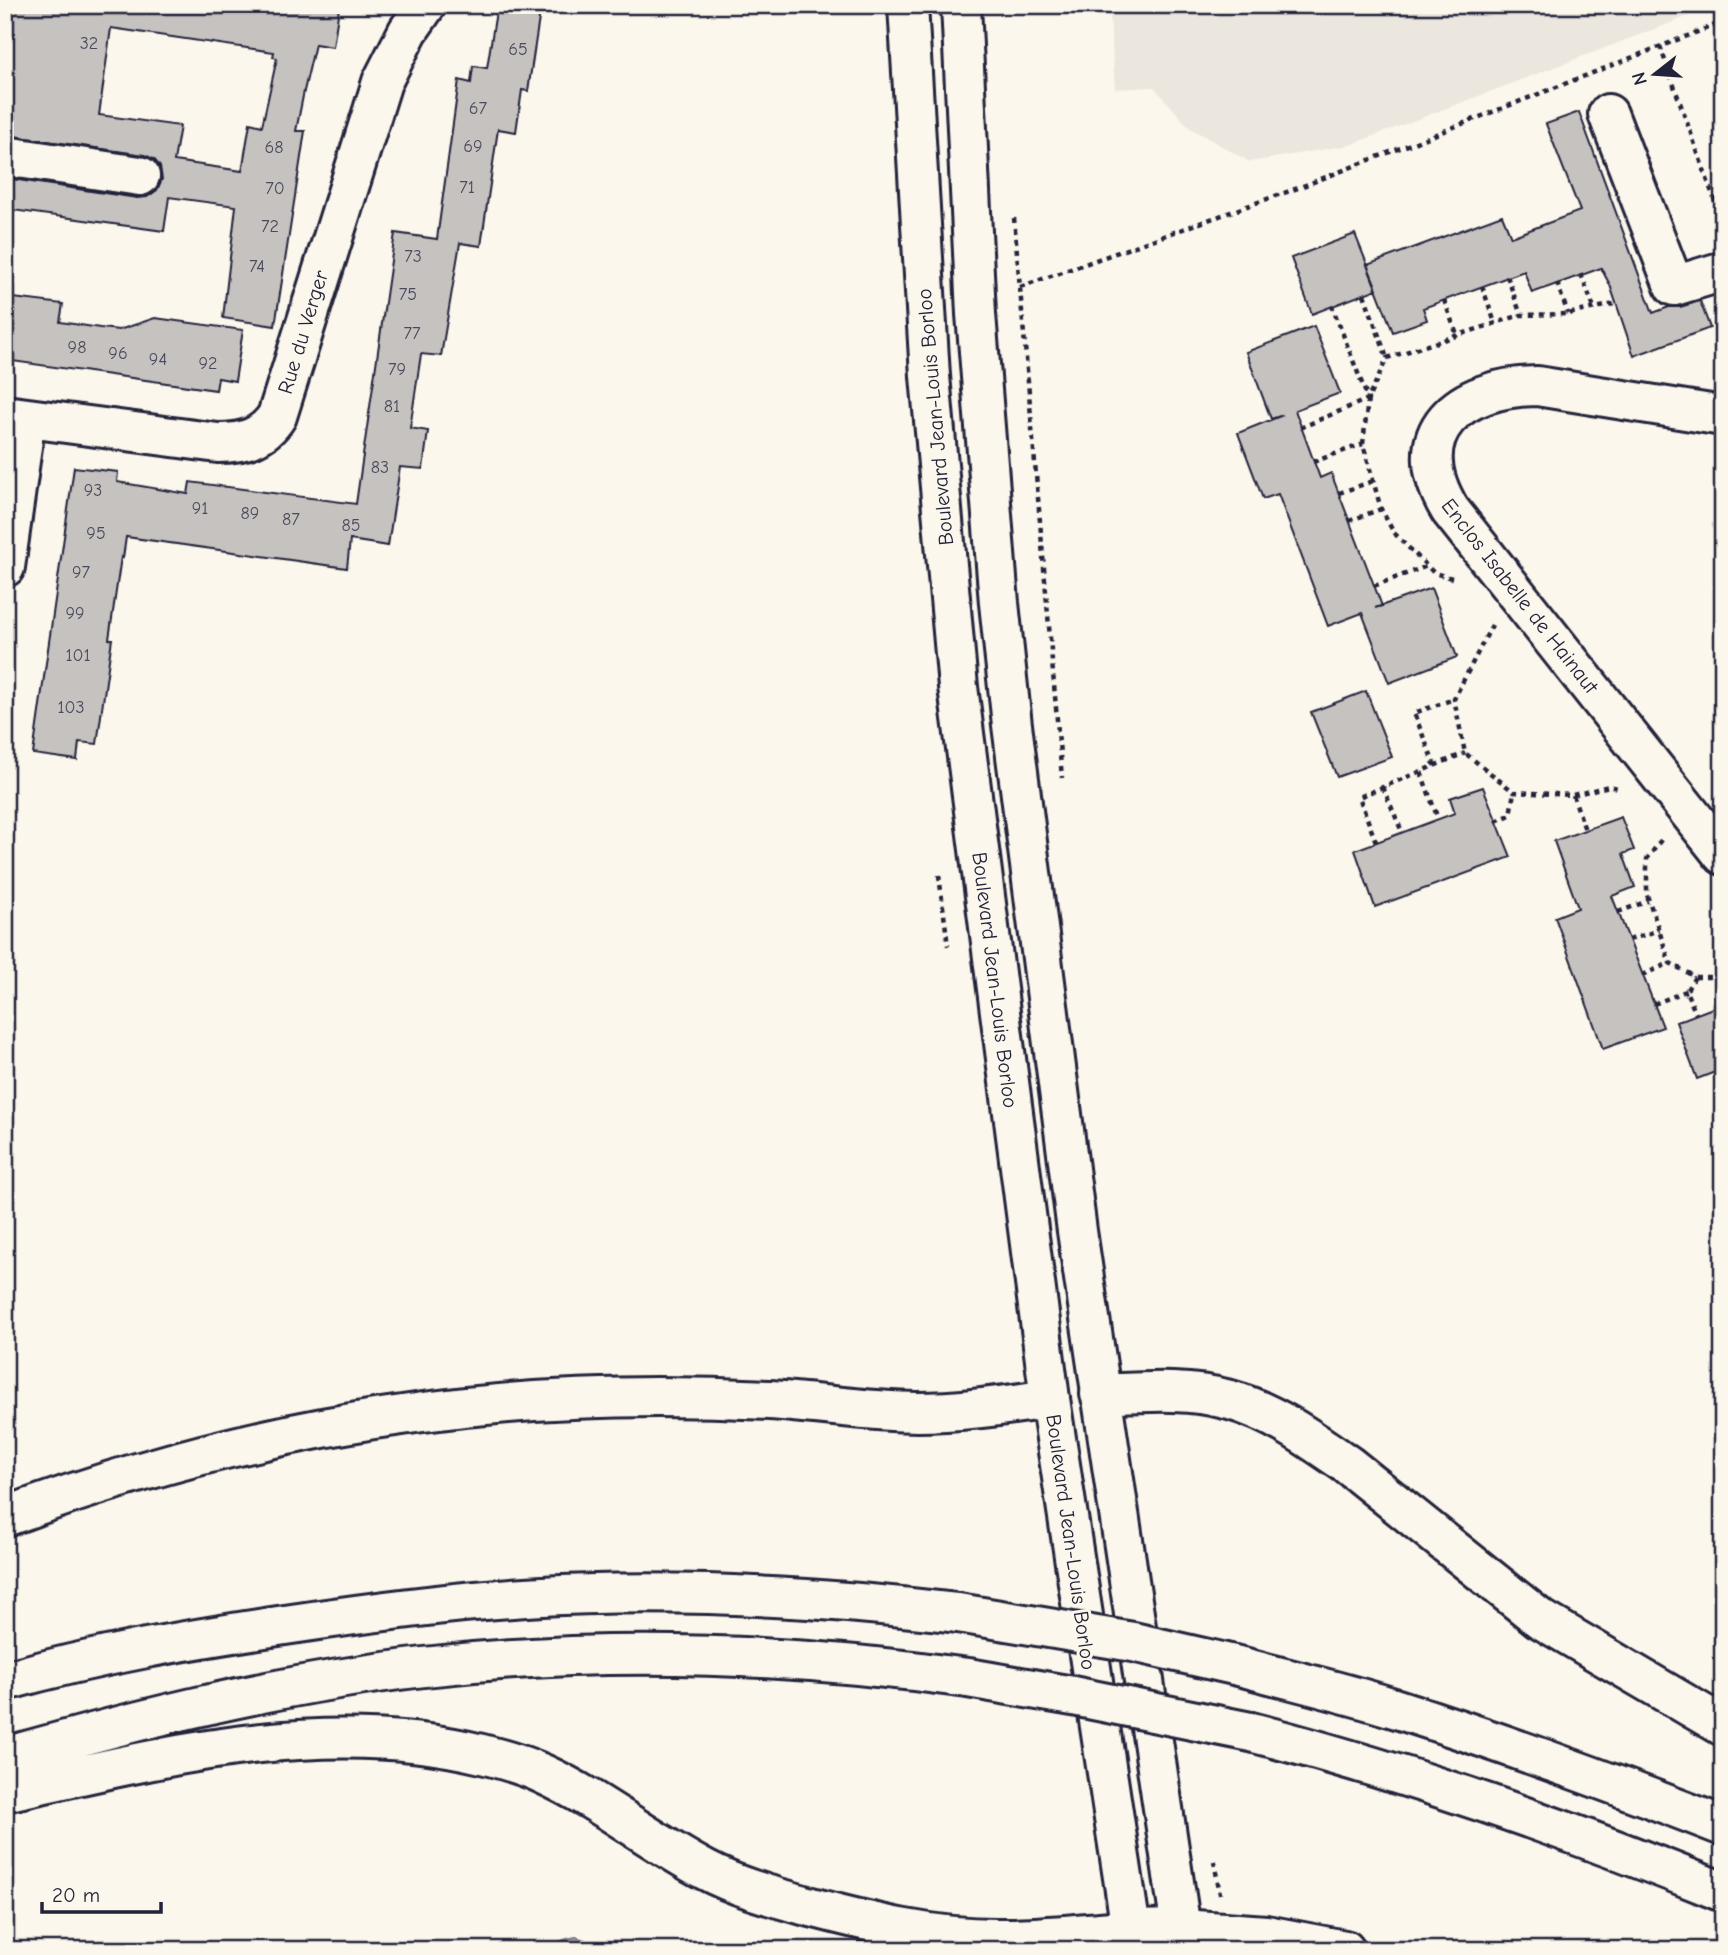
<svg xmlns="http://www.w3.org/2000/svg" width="1728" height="1955" viewBox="0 0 1728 1955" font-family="'Comic Neue',sans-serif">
  <rect width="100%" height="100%" fill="#fbf7ec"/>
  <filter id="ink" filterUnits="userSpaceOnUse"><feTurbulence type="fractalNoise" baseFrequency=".0143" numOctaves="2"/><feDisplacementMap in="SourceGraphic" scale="14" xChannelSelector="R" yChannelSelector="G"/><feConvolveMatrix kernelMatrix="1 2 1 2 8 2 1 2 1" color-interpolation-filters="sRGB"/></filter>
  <g filter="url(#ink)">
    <path fill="#ebe7df" d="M1109,5H1718L1350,145L1250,162L1190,128L1154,87L1115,89Z"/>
    <path fill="#b1aeb0" stroke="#787681" stroke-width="2" d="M576,1937L613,1950H550C556,1941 566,1939 576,1937Z"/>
    <path fill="#c6c2c0" stroke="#22223b" stroke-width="2" fill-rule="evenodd" d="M5,5H314L339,8L333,47L315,44L304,91L296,131H305L275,326L223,318L236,206L169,197L164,231L5,209V178L137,198L147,197L157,190L162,179L160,167L154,159L144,155L5,135ZM111,28L274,52L273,57L277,58L262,126L250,123L242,171L174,161L180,126L99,115Z
      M497,5H541L528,91L522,90L516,132L498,129L481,246L460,243L441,356L421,354L410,428L428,431L423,469L400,467L388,546L350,540L347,568L126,537L123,558L121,557L109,639H112L97,744L79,742L77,760L33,754L74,467L118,472L117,482L188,494L190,482L356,504L395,233L437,239L459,80L471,83L473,66L487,68Z
      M1579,112L1653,313L1669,307H1680L1700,301L1710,328L1634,356L1610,285L1601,268L1532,293L1524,271L1423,308L1427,320L1393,332L1367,265L1502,215L1511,237L1580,211L1546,124Z
      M1355,234L1377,289L1312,314L1291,258Z
      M5,297L63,304L60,322L100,328L119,330L155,318L243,330L235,381L218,378L216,390L5,360Z
      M1314,326L1340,393L1295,410L1320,478L1331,473L1382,606L1375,608L1431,588L1457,657L1389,683L1362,613L1328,626L1278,494L1263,499L1238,433L1283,415L1271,419L1246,352Z
      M1366,691L1392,757L1337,777L1311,712Z
      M1483,787L1511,857L1375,907L1355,850L1455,813L1450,798Z
      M1621,817L1634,850L1623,854L1635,887L1612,896L1663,1027L1603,1049L1555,917L1578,908L1554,841Z
      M1723,1004V1069L1697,1079L1676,1022Z"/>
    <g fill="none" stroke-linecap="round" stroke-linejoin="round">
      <defs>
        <path id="minor" d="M1608,114L1674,286L1717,273H1723
          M5,156L140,176
          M5,415L218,443C243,443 263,438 277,416L382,82L408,31L426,5
          M1723,416L1537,386C1459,387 1403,432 1450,510L1723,855
          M5,567L26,418"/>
        <path id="major" d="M908,5L930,376L958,687L1050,1399L1131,1930L1181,1929L1077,1231L1012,725L999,603L976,314L961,5"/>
        <path id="highway" d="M1100,1394C1143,1392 1188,1388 1230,1400C1273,1412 1312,1440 1348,1465L1539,1618L1723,1726
          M5,1517C219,1438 429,1397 657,1397C694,1397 732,1398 769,1400C818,1403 868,1412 918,1412C962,1412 1006,1405 1050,1399
          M1243,1667C1295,1681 1347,1693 1397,1709C1507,1744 1615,1784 1723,1826
          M5,1681C97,1655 190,1639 285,1625C365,1613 445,1602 526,1597C671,1588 814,1596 958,1613
          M1251,1732C1412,1774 1568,1829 1723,1892
          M5,1757C142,1718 283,1683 424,1667C606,1646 788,1653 968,1678
          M5,1792C162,1757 322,1715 482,1754C502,1759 524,1765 543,1774C600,1800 650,1841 705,1870C739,1888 775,1897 811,1907C872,1923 932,1938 996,1938C1041,1939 1086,1932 1131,1930
          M1181,1929L1266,1935L1345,1950"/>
      </defs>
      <use href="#minor" stroke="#22223b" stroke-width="44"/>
      <use href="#major" stroke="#22223b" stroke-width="44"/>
      <use href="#highway" stroke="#22223b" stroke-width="44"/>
      <path stroke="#22223b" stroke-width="4.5" stroke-dasharray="5 5" stroke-linecap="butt" d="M1660,46L1723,224
        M1014,218L1062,778
        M1581,274L1594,308
        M1507,276L1521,315
        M1557,283L1568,314
        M1482,286L1495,323
        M1020,287L1298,188L1723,22
        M1364,294L1387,358
        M1444,300L1457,335
        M1300,428L1368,399L1332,306
        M1313,462L1363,444
        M1339,493L1373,481
        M1349,521L1381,509
        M1452,578L1434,573L1394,533L1381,509L1363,444L1368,399L1387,358L1521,315L1568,314L1614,304
        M1374,586L1427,566
        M1492,625L1454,699L1465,753L1514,792L1573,795L1609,786L1618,788
        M1435,766L1414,713L1454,699
        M1421,772L1438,819
        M1383,787L1402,832
        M1573,795L1585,830
        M1496,821L1510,815L1514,792
        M1661,840L1647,859V895L1670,963L1695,977H1723
        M1376,842L1359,797L1465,753
        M939,875L948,946
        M1618,912L1648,901
        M1629,940L1659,930
        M1642,975L1670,963
        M1695,977L1686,991L1696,1014
        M1719,979L1723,991
        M1654,1004L1686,991
        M1214,1861L1220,1894"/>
      <use href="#minor" stroke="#fbf7ec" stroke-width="38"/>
      <use href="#major" stroke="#fbf7ec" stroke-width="38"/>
      <use href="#highway" stroke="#fbf7ec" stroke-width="38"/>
      <defs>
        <path id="highway-bridge" d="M958,1613L1133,1642L1243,1667
          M968,1678L1073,1696L1251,1732"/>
      </defs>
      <use href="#highway-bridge" stroke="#22223b" stroke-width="44" stroke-linecap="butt"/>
      <use href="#highway-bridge" stroke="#fbf7ec" stroke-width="38"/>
    </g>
  </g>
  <g text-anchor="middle" stroke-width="6" stroke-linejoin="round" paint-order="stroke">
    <g font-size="18" fill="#4b4a5c">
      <text x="89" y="49">32</text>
      <text x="518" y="55">65</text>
      <text x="478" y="114">67</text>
      <text x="473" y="152">69</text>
      <text x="274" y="153">68</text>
      <text x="467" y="193">71</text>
      <text x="275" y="194">70</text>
      <text x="270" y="232">72</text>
      <text x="413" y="262">73</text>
      <text x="257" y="272">74</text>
      <text x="408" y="300">75</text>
      <text x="412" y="339">77</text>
      <text x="77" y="353">98</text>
      <text x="118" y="359">96</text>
      <text x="158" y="365">94</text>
      <text x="208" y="369">92</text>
      <text x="397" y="375">79</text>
      <text x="392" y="412">81</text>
      <text x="380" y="473">83</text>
      <text x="93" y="496">93</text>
      <text x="200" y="514">91</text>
      <text x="250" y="519">89</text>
      <text x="291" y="525">87</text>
      <text x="351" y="531">85</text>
      <text x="96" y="539">95</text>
      <text x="81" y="578">97</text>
      <text x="75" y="619">99</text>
      <text x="78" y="661">101</text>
      <text x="71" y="713">103</text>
    </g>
    <g font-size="21" fill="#22223b" stroke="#fbf7ec">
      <text transform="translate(303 332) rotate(-73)" y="7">Rue du Verger</text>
      <text transform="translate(935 417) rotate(-95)" y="7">Boulevard Jean-Louis Borloo</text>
      <text transform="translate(1520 596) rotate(52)" y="7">Enclos Isabelle de Hainaut</text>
      <text transform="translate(995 980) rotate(83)" y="7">Boulevard Jean-Louis Borloo</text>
      <text transform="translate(1071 1542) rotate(82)" y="7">Boulevard Jean-Louis Borloo</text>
    </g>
  </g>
  <rect width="1728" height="1955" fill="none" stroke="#fbf7ec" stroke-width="28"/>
  <rect x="14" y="14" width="1700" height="1927" fill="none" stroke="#22223b" stroke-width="2.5" filter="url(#ink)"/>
  <g transform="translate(1655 74) rotate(253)" stroke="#fbf7ec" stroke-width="5" paint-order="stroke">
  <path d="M0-5L12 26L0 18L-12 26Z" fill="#22223b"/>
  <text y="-10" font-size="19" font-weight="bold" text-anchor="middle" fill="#22223b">N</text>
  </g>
  <path d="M42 1902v10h119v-10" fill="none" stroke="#22223b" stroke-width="3.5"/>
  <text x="52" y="1902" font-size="21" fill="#22223b" stroke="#fbf7ec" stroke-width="5" paint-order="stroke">20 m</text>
</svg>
